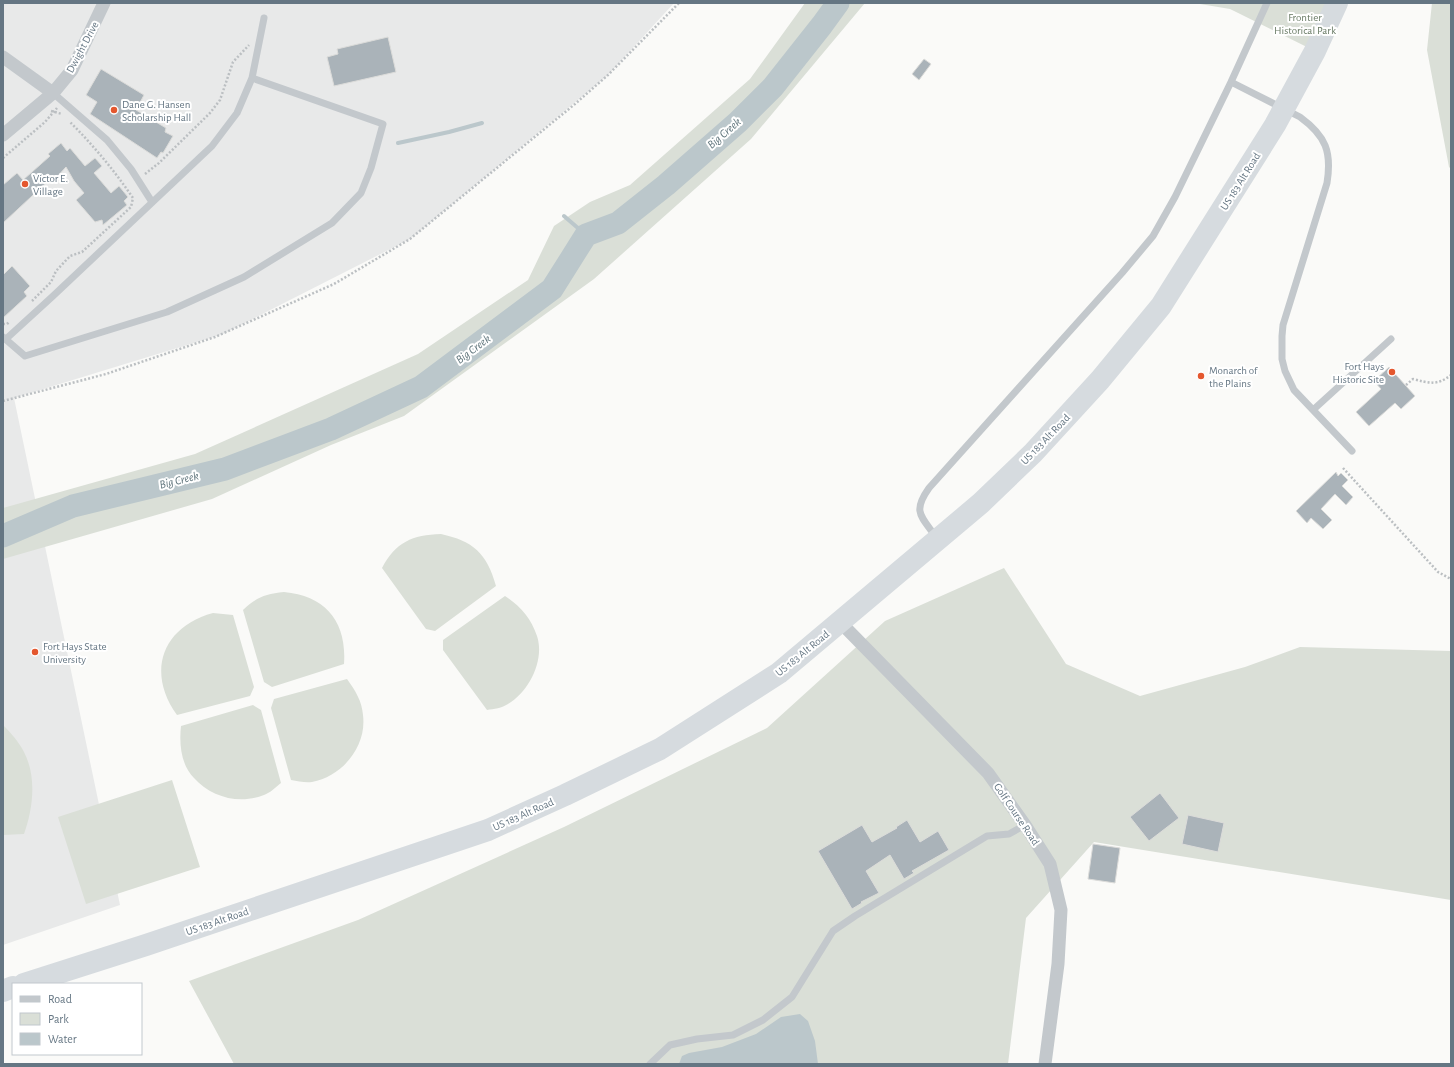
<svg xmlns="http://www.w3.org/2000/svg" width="1454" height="1067" viewBox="0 0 1454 1067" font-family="'Alegreya Sans',sans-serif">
  <rect width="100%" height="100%" fill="#fafaf8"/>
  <path fill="#e8e9e9" d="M3,3H674L608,75L410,239L223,334L14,398L120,905L3,945Z"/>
  <path fill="#dadfd7" d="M805,3H865L751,139L594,279L404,416L331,445L212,499L3,559V508L195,454L418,354L528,280L554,226L590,202L630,185L750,79Z
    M1194,3H1336L1315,51L1230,9Z
    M1432,3H1451V169L1449,167L1427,50Z
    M441,534C473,541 487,553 496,586L435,631L426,629L382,568C396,542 412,535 441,534Z
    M1004,568L1066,664L1140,696L1245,667L1300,647L1451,651V900L1094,842L1026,918L1008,1064H234L189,981L358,920L564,827L767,728L885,621Z
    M284,592C326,596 347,622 344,664L272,687L264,682L243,610C257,597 265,594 284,592Z
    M505,596C520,606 531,618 537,636C545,660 529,692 508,704C502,708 494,709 487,710L443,650V640Z
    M213,613L233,615L254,687L250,696L177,715C146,672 162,627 213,613Z
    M347,679C355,690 362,701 363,715C367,746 343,776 312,782C305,783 298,781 291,780L271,708L274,699Z
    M253,705L261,710L281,783C276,787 270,793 264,795C239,805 211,797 194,778C181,765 179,744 181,726Z
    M3,725C11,733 19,742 24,752C37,777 33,809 24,834L3,835Z
    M172,780L200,867L86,904L58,817Z"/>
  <path fill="#bbc7cb" d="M800,1014L808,1021L815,1041L818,1064H679L682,1056L689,1053L722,1047L756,1034L781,1017Z"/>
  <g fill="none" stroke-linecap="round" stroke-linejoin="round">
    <path stroke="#bbc7cb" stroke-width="4" d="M398,143L449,132L482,123
      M564,216L586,235"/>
    <path stroke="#bbc7cb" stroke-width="23" d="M3,536L73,506L225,469L331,429L421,387L552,289L586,235L618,223L666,185L738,122L773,87L822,25L838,3"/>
  </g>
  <path fill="#aab3b9" stroke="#dcdcda" d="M388,37L396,72L334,86L327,57L338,54L337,49Z
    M924,59L931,64L919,80L912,74Z
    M101,69L144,95L136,110L166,128L165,132L173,136L163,153L161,152L157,158L90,114L97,102L86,95Z
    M61,143L67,151L70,148L85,166L95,158L102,166L94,173L111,193L119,186L128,197L124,201L127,205L103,225L102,220L95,222L76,200L84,193L74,181L66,167L55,179L46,183L3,223V185L17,173L23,180L50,156L48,154Z
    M12,266L30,286L24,292L27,296L3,318V275Z
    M1389,367L1415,396L1401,409L1395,403L1369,426L1356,412L1381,389L1374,381Z
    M1336,472L1338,476L1341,473L1348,480L1342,486L1353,497L1346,505L1335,494L1321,509L1332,520L1323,529L1311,518L1307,523L1296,511Z
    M1160,793L1179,818L1149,841L1130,817Z
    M1188,815L1224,823L1218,852L1182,844Z
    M907,820L920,842L938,831L949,850L912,871L914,873L904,879L890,855L866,871L879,893L861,902L862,903L852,909L818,851L862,825L872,842L897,828L896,827Z
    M1093,844L1120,848L1115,883L1088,879Z"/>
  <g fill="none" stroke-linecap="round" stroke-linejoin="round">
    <path stroke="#bbbfc2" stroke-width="2.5" stroke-dasharray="2 2" stroke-linecap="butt" d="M51,111L62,114
      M3,158L45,122L57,108
      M145,174L159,163L210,113L220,100L233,62L249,45
      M32,301L51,282L56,271L70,256L82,252L131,207L133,198C114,170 93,145 70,122
      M3,324H7L9,322
      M1406,385L1413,379C1429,383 1437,386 1451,375
      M3,401L106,374L215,337L334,284L410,239L575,104L608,75L679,3
      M1343,468L1438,572L1451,579"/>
    <path stroke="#c3c8cc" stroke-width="7" d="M252,78L264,18
      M1231,82L1300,117C1326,136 1332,152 1327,183L1283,325L1282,336V359L1285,371L1294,390L1352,451
      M53,93L107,140L131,169L152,202
      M3,337L25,356L167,312L244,277L332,223L361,193L371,168L383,124L252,78L237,113L212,146L53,296L6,339
      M1313,410L1391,339
      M936,537C921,516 912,512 929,488L1122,273L1153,236L1175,197L1231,82L1267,3
      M650,1064L670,1045L697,1039L733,1035L763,1020L792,997L833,931L855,916L987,836L1009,834L1025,825"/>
    <path stroke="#c3c8cc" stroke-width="13" d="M3,57L53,93
      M3,135L53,93L72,70L104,3
      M840,622L988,773L1025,825L1050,864L1061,910L1058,964L1045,1064"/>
    <path stroke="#d6dbdf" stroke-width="22" d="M24,984L146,945L488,830L565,795L660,749L779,673L981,503L1033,453L1100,380L1161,306L1275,125L1315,51L1337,3
      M3,991L13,987"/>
  </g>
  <g fill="#e4572e" stroke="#fff" stroke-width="1.5">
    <circle cx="114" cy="110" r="4"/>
    <circle cx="25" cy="184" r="4"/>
    <circle cx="1392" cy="372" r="4"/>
    <circle cx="1201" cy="376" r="4"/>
    <circle cx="35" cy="652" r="4"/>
  </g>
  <g text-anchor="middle" stroke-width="4" stroke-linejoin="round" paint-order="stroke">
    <g font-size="11" fill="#687a64" stroke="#fff">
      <text x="1305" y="21">Frontier<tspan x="1305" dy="13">Historical Park</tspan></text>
    </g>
    <g font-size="11" fill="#657683" stroke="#fff">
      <text transform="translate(82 47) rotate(-62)" y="4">Dwight Drive</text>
      <text transform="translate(1240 181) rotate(-58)" y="4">US 183 Alt Road</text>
      <text transform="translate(1045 439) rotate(-46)" y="4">US 183 Alt Road</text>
      <text transform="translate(802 653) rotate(-39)" y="4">US 183 Alt Road</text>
      <text transform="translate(523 814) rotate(-24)" y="4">US 183 Alt Road</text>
      <text transform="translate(1017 814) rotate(56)" y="4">Golf Course Road</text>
      <text transform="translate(217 921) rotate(-19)" y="4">US 183 Alt Road</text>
    </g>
    <g font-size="11" fill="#657683" stroke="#fff" text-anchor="start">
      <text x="122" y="108">Dane G. Hansen<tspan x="122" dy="13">Scholarship Hall</tspan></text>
      <text x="33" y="182">Victor E.<tspan x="33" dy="13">Village</tspan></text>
      <text x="1384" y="370" text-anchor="end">Fort Hays<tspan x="1384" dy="13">Historic Site</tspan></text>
      <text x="1209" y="374">Monarch of<tspan x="1209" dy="13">the Plains</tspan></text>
      <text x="43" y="650">Fort Hays State<tspan x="43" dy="13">University</tspan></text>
    </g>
    <g font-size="12" font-style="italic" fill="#60757c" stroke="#fff">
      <text transform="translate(724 133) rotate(-41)" y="4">Big Creek</text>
      <text transform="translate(473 349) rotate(-37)" y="4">Big Creek</text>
      <text transform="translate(179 480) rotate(-14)" y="4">Big Creek</text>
    </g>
  </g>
  <rect width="1454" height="1067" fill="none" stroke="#657683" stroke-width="8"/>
  <rect x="12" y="983" width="130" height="72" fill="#ffffff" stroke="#c1c8cd"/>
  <rect x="20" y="996" width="20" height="6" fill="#c3c8cc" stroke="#c1c8cd"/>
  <text x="48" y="1003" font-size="12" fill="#657683">Road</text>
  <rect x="20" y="1013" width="20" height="12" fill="#dadfd7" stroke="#c1c8cd"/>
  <text x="48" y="1023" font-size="12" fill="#657683">Park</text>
  <rect x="20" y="1033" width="20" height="12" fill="#bbc7cb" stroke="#c1c8cd"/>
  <text x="48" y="1043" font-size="12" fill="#657683">Water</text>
</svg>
